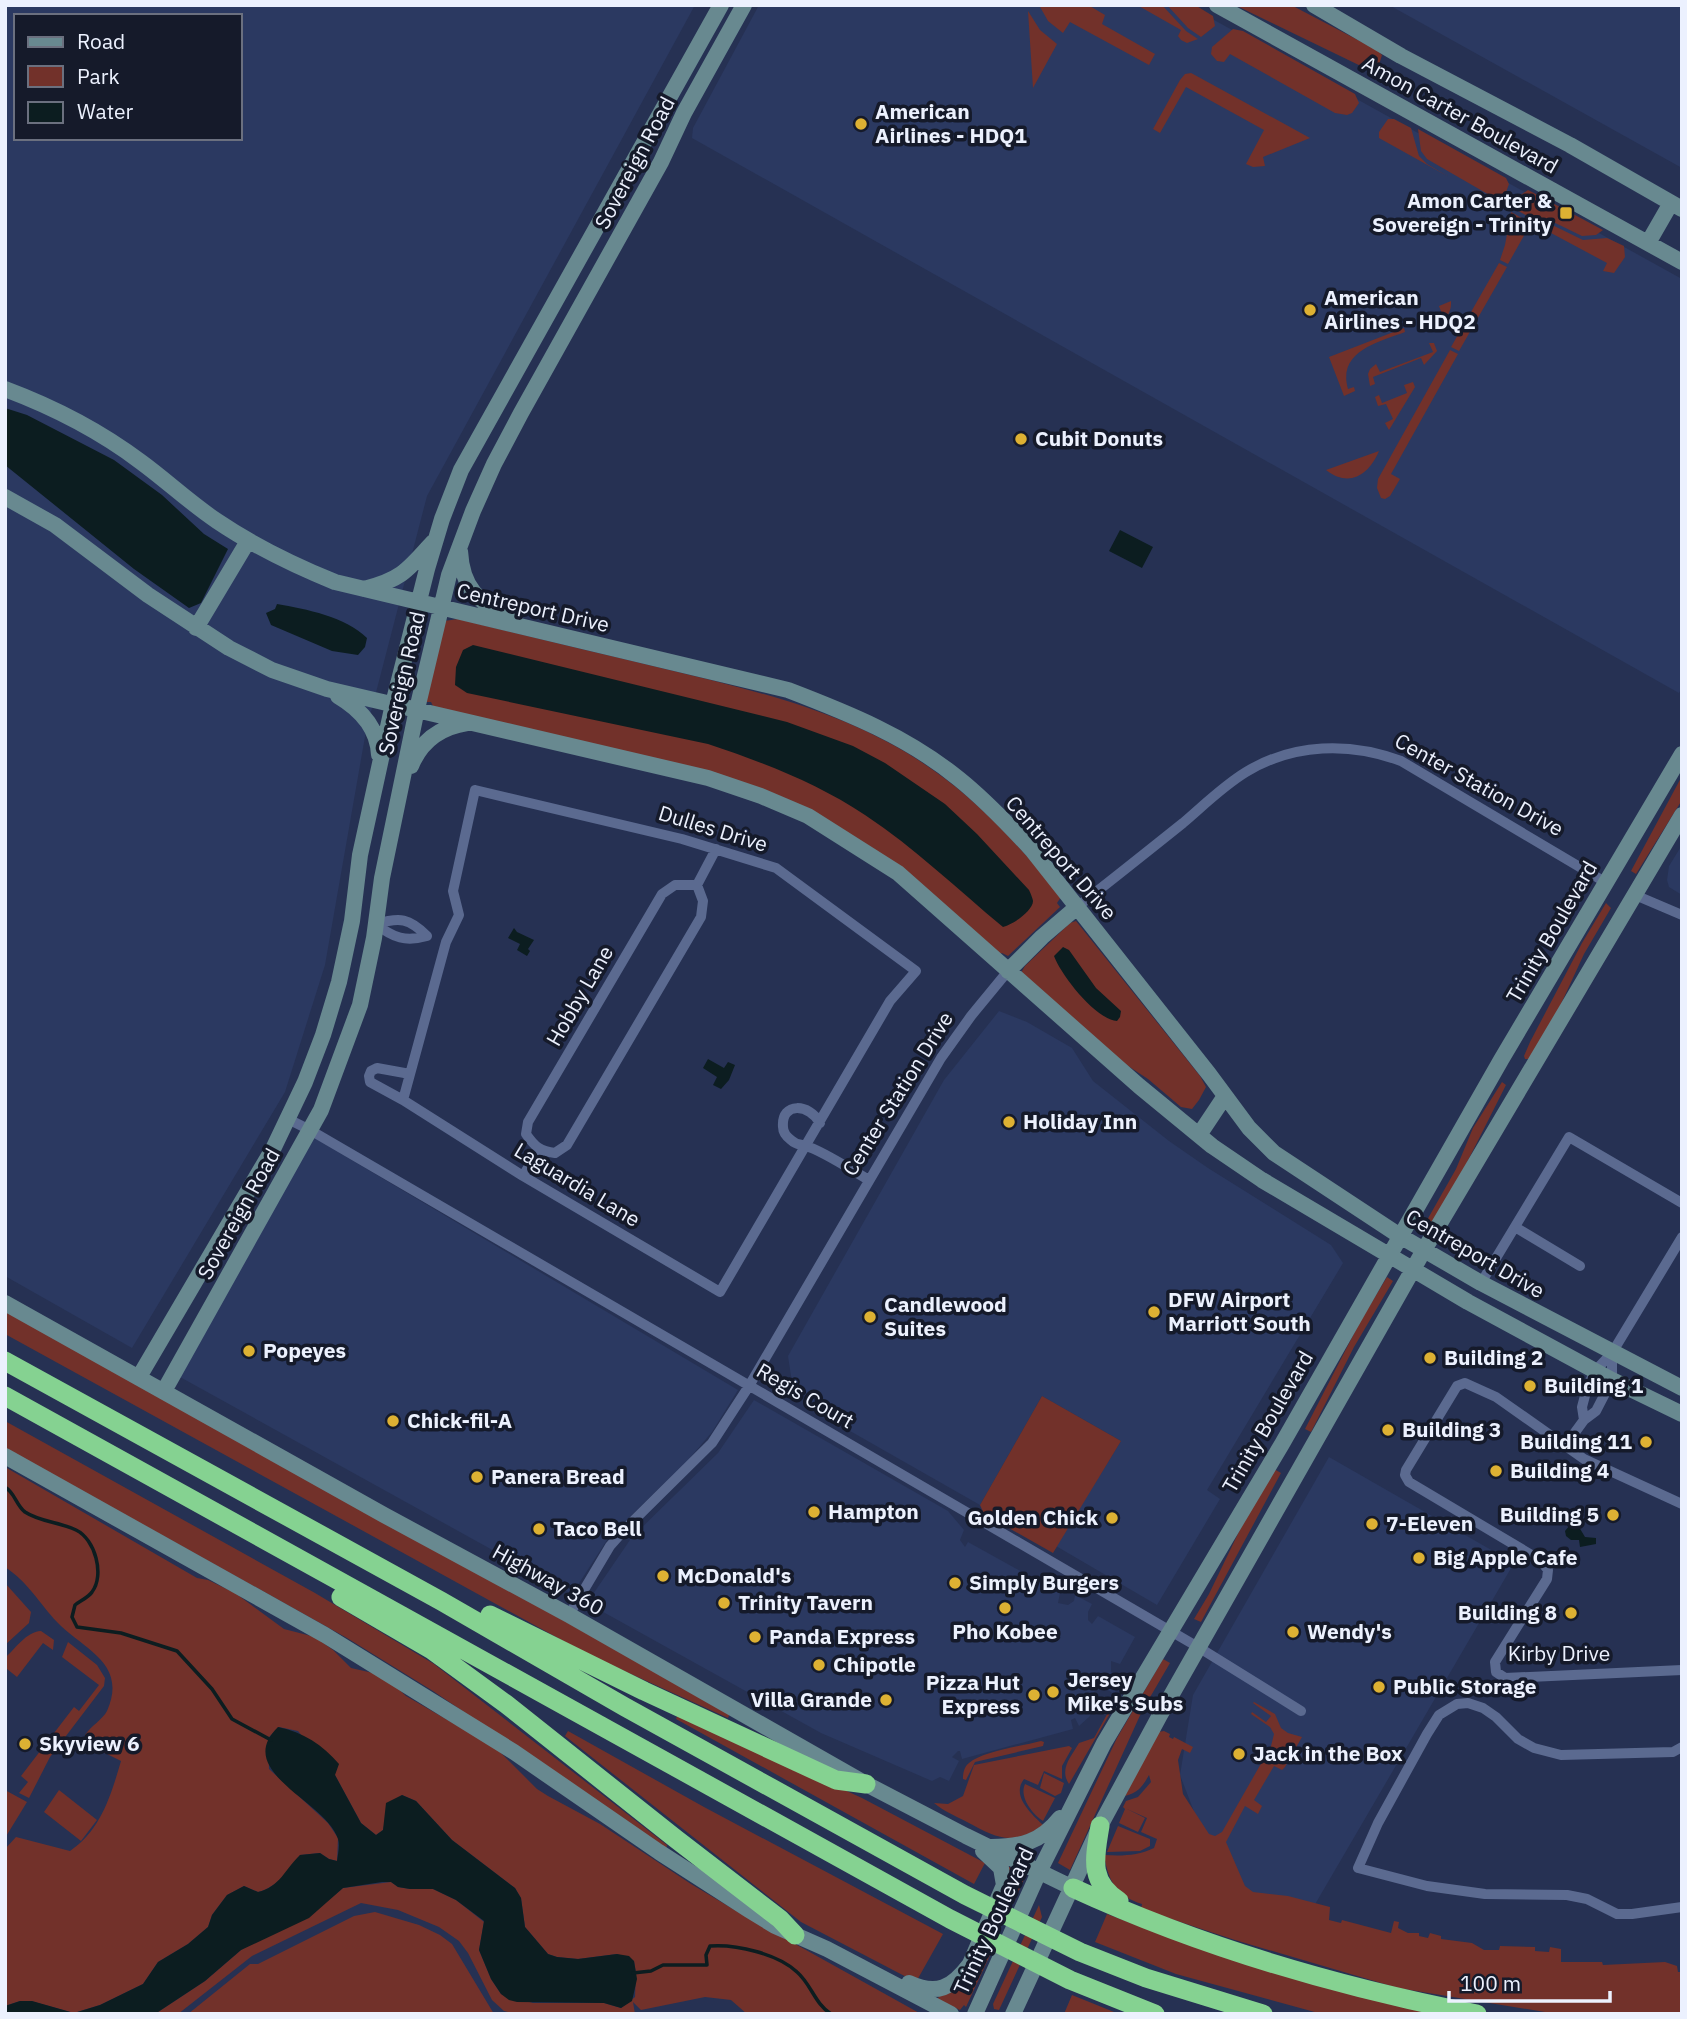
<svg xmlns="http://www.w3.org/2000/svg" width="1687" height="2019" viewBox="0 0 1687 2019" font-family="'IBM Plex Sans',sans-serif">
  <rect width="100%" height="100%" fill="#263153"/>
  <path fill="#2b3961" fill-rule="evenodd" d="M5,5H695L427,496L366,731L325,965L285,1092L132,1348L5,1276ZM16,16H240V138H16Z
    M759,5H1187L1682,279V687L1679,693L692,138L693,128Z
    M1389,5H1682V168Z
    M1682,845V895L1669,887L1667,880L1669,866Z
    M999,1011L1027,1022L1072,1048L1093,1081L1169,1141L1208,1168L1331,1245L1343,1263L1207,1490L1220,1499L1157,1605L1056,1546L1121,1441L1042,1396L980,1505L829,1419L796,1385L791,1376L788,1356L944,1080Z
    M313,1137L738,1390L712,1432L689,1459L609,1537L572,1594L180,1377Z
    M754,1400L948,1511L964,1530L960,1540L965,1547L968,1542L1060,1593L1058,1603L1068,1605L1074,1601L1075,1595L1092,1604L1088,1612V1620L1092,1624L1098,1616L1135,1637L1120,1664L1111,1661V1672L1123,1679L1114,1694L1103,1687L1096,1690L1093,1693L1101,1698L1089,1717L1079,1726L1075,1718L1071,1720L1073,1729L962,1759L960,1751H958L952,1757L959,1761L949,1781L940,1777L932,1781L821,1733L587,1603L632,1537L718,1453Z
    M1329,1457L1514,1563L1303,1925L1254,1916L1203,1835L1180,1775L1193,1695Z"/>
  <path fill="#72312a" d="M1039,5H1088L1105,15L1102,24L1155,54L1149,65L1070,22L1063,33L1048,21Z
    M1137,5H1162L1186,31L1198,39L1187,43L1181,40L1178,36L1181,30Z
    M1167,5H1195L1213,16L1215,26L1201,37L1188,28Z
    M1235,5H1291L1377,50L1382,55L1378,68L1367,69Z
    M1028,11L1040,30L1057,44L1033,88Z
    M1233,29L1243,31L1355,94L1359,103L1352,113L1347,115L1335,113L1230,54L1224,62L1217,61L1211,54L1212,47Z
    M1191,73L1193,74L1310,138L1263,157L1265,166L1253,167L1246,164L1264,130L1186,87L1160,133L1153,129L1180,80L1185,74Z
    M1388,119H1394L1411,128L1419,156L1427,164L1449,177L1379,138V132Z
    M1418,129L1506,178L1509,184L1505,195L1498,200L1427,159L1421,151Z
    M1528,190L1532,192L1603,230L1596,235L1582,236L1545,218H1531L1513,208L1519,196Z
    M1511,212L1529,222L1544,221L1583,240L1607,238L1624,246L1625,257L1614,273L1603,271L1607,263L1538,226L1526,232L1508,264L1500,260L1505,245Z
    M1499,263L1507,267L1459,351L1451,347Z
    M1451,301C1452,320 1437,325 1422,331L1419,323L1442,314L1439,306Z
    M1404,328L1405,332C1379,342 1337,351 1348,389L1354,387L1355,391L1344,396L1329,357Z
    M1429,343H1434L1437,351L1424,365L1421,358L1373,377L1375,384L1370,386L1368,374L1370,369L1376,364L1380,372L1433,352Z
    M1450,350L1458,354L1391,474L1400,479L1390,496L1385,499L1381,498L1377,488L1378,479Z
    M1413,382L1415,387L1389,430L1385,423L1393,419L1386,404L1378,406L1375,397L1379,395L1382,403L1407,393L1404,385Z
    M1379,451C1369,475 1349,488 1326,470Z
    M458,619C526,636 593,652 661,668C756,691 851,712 933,770C983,805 1023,850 1061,897L1057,903L1060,907L1008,956L1002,953L998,955L791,802L433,706L431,702H427L426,695L444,621Z
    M1682,776V800L1636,874L1631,871Z
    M1606,903L1611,908L1584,954L1560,1006L1529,1059H1525L1524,1056L1530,1042L1582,943Z
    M1076,921L1200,1076L1206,1087L1199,1100L1192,1109L1181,1107L1148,1079L1122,1062L1023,977L1022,971L1025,966L1070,923Z
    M1502,1082L1506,1085L1452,1192L1427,1232L1422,1229L1456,1169L1473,1128Z
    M1387,1277L1393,1281L1354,1347L1311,1432L1305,1429L1361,1320Z
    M5,1310L730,1713L728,1718L587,1654L5,1334Z
    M1042,1396L1121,1441L1053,1553L984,1514L980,1505Z
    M5,1421L315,1593L434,1664L667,1845L666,1849L433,1691L347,1638L5,1448Z
    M5,1467L197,1578L208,1580L235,1593L284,1629L315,1637L333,1650L351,1668L373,1673L391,1682L406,1696L496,1748L537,1789L548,1796L600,1824L691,1884L738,1912L921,2014H747L731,2000L705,1997L641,2010L633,2002L635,2014L512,2013L504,2011L492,2000L468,1953L459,1941L439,1927L398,1910L361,1903L252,1956L178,2014H155L205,1981L241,1950L330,1899L343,1888L391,1882L398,1887L410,1889H433L456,1900L484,1922L479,1950L491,1979L501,1994L533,2003H604L621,2008L635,1997L636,1973L634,1961L617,1954L578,1959L557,1957L548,1954L525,1927L521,1898L515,1888L452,1840L416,1801L402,1795L386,1817L383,1830L376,1835L361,1823L335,1775L298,1731L279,1727L268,1738L269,1769L328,1823L338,1838L337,1861L329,1859L320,1853L300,1855C288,1871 278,1887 258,1892L244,1886L227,1895L212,1915L208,1927L188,1944L158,1962L143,1984L100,2005L74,2013L31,2001H20L5,2006V1849L16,1837L70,1851C101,1830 111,1795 121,1761L97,1749L85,1735C91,1726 103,1719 107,1711C128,1663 84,1650 57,1622C39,1603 28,1582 5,1567Z
    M1274,1469L1281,1473L1201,1622L1194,1619L1209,1594L1246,1517Z
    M5,1583L31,1612L29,1623L5,1645Z
    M41,1631L54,1640L53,1650L43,1643L17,1677L7,1669L5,1671V1658C16,1648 26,1632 41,1631Z
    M68,1642L97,1665L105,1678L104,1686L50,1757L29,1798L19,1793L28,1782L21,1776L74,1707L79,1711L99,1685L62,1657Z
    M1163,1659L1170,1663L1142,1711L1070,1870L1058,1863L1117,1738Z
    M1116,1698V1703L1069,1784C1059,1769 1071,1757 1079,1743L1094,1738Z
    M1254,1702L1275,1714L1281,1728L1288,1733L1302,1737L1285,1767L1282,1770L1274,1766L1254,1800L1262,1806L1258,1814L1245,1806L1226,1842L1245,1886L1253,1892L1288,1896L1330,1907L1329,1920L1341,1923L1342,1920L1391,1933L1394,1921L1399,1922L1398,1928L1408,1933H1419V1936L1428,1938L1430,1933L1441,1936V1939L1472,1943L1484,1950H1499L1500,1946L1535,1947V1951L1549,1952L1550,1947L1561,1949V1962H1602L1603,1965L1665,1962L1677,1966L1678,1972H1682V2014H1557L1398,1988L1235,1940L1141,1909L1142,1904C1116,1896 1108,1880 1104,1855C1122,1856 1137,1856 1154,1848L1157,1839L1141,1832L1147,1818L1127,1809L1145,1818L1138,1832L1119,1823L1125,1809L1123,1807L1126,1801L1138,1797L1151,1782L1149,1775C1143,1786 1138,1793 1125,1796L1158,1732L1164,1731L1170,1734L1169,1737L1173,1739L1174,1737L1193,1747L1190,1753L1182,1749L1178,1760L1183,1794L1209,1834L1215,1836L1222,1832L1271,1746L1274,1734L1270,1727L1251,1714L1252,1712L1266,1722L1271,1716L1253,1703Z
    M678,1714L862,1798L985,1863L974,1884L676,1719Z
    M568,1731L704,1807L943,1934L916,1982L801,1922L565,1736Z
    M1041,1741L1044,1742L1043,1746L975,1762L966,1780L963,1779C963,1773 964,1767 969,1763C983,1751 1022,1746 1041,1741Z
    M1069,1746L1072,1748L1062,1766V1779L1044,1771L1038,1785L1024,1779C1011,1796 1031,1813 1043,1825C1013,1847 997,1838 967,1822C956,1816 943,1811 934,1803L948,1804L963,1796L974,1765Z
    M1044,1773L1064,1783L1061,1793L1055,1796L1040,1788Z
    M1025,1784L1055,1798L1043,1821C1032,1814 1019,1797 1025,1784Z
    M5,1790L27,1802L5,1838Z
    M59,1790L97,1820L81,1841L44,1812Z
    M1118,1826L1150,1839V1846L1140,1851L1107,1852Z
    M1006,1865L1019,1873L1017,1879H1019L1022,1874L1024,1879L1013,1904L1006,1900Z
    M1039,1905L1042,1917L999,2010L994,2009L993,2004Z
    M375,1912L419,1925L440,1935L452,1944L494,2014H188L250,1964H258L354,1916Z
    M1107,1914L1189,1945L1435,2014H1322L1176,1974L1095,1942Z
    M982,1950L991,1953L966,2007L964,2005L960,2010L937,1999Z
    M1072,1995L1119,2014H1064Z"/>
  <path fill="#0c1d20" d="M5,408L27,415L114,460L162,495L204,534L228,549L201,603L189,608L134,569L5,465Z
    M1120,530L1153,547L1142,568L1109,551Z
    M277,604C306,609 346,617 367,638L365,647L358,655L332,651L271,625L266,613L275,609Z
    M473,645L787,722L853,746L885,763L945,804L977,834L1029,890C1030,892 1033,899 1033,901C1033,911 1012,925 1003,927C957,889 915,848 865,815C817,783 762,762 708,744L467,693L455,685L456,667L463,650Z
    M514,928L517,932L534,940L528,949L530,951L527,956L517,950L520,944L508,938Z
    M1063,947L1069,950L1096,988L1121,1011L1120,1017L1117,1021C1095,1019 1061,975 1054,956Z
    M708,1059L724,1068L728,1062L735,1065L729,1080L721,1089L713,1085L717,1077L703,1068Z
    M1570,1525L1579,1527L1585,1537L1596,1538V1544L1580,1547L1579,1540H1571L1566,1536L1565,1531Z
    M278,1727C303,1732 323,1745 339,1764L335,1775L361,1823L376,1835L383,1830L386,1803L402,1795L416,1801L452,1840L515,1888L521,1898L525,1927L548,1954L557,1957L578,1959L617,1954L629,1956L634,1961L637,1979L632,2001L621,2008L604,2003L517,2002L509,2000L501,1994L491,1979L479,1950L484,1921L456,1900L433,1889H410L398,1887L391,1882H382L343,1888L309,1918L241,1950L205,1981L155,2014H5V2006L20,2001H32L74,2013L100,2005L143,1984L158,1962L188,1944L208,1927L212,1915L227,1895L244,1886L258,1892C280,1887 285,1869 300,1855L320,1853L329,1859L337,1861C338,1854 340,1845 338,1839C326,1801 232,1772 278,1727Z"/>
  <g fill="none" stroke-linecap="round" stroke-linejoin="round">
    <path stroke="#0c1d20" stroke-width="3.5" d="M5,1487C15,1493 16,1505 25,1512C40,1522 60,1522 76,1530C95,1539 105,1575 92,1592C89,1597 80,1601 75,1605L72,1617L77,1627L121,1633L177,1651L212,1689L232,1719L271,1740
      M633,1973L651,1971L663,1965H707L706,1955L710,1946C736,1944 778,1954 797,1972C811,1984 815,2004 831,2014"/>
    <path stroke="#5b6a90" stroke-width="10" d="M475,790L682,839L776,868L916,971L890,1001L720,1292L523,1176L403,1100L446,942L459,915L453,891Z
      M697,885H675L662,894L528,1122L526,1134C535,1147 540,1151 555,1153L567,1145L701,917L703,901L697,885L716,849
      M1635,895L1682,915
      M1077,907C1113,879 1148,851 1183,823C1203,806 1223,786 1246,772C1294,743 1350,742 1401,761L1605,882
      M376,924C400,917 409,918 427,936
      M376,924C393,938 406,942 427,936
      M403,1100L370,1082L369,1076L371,1071L377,1068L410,1074
      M288,1119L310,1130L1198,1647L1301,1711
      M820,1123C810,1104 781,1101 783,1127C783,1132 787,1137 791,1140C796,1145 800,1144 806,1146C823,1151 853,1171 869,1180
      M523,1176L539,1149
      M1515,1227L1580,1266
      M1481,1283L1569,1137L1682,1203
      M1584,1420L1582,1407L1587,1388L1595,1371L1612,1353L1682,1237
      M1565,1446L1584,1420L1596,1411L1612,1380V1353
      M1682,1504L1584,1459L1496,1397L1465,1383L1457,1386L1406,1470L1405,1475L1409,1482L1540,1560L1548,1570L1547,1579L1495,1662L1496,1672L1505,1678L1682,1670
      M569,1615L610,1546L626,1528L712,1443L749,1386L941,1058L971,1016L1008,971
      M1682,1747L1673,1752L1561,1755L1534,1748L1518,1739L1496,1717L1483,1708L1468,1703L1457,1704L1439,1715L1427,1734L1378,1823L1358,1868L1427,1886L1485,1894L1567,1895L1587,1899L1617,1914H1632L1682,1907"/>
    <path stroke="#688990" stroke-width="16" d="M1217,5L1682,262
      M1314,5L1401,56L1570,145L1682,209
      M1648,243L1671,203
      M5,389C53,407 100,431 141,462C167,481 190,503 217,521C254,546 293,565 335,582L788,690C848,713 908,737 959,779C985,800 1009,825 1032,850L1209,1074L1249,1128L1274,1153L1400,1236L1481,1283L1682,1388
      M5,497L55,525L148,595L229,648L272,670L327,689L708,778L761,796L808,816L898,873L1139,1086L1212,1146L1262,1180L1468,1302L1612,1380L1682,1414
      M460,551C462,588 478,602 510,618
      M364,589C401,580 408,570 433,542
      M196,628L248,541
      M338,696C360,709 378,727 379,755
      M411,766C421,741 441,727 467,723
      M1008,971L1042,937L1077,907
      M1199,1135L1225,1096
      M5,1303L384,1515L569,1615L866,1784L966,1836L1073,1888
      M139,1377L274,1147L305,1082L323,1035L339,982L352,921L360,855L393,704L427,569L442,519L461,470L721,5
      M164,1391L321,1110L360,1005L374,938L382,878L417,709L449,575L473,511L494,464L521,413L661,162L684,113L744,5
      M5,1456L325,1635L514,1752L659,1852L749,1910L775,1926L827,1949L951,2014
      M991,1847C1021,1847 1041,1842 1060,1818
      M909,1983C937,1996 952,1988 970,1964L1004,1885L1001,1868L983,1851
      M975,2014L1039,1872L1104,1743L1282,1444L1501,1060L1682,754
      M1013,2014L1100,1826L1160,1715L1424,1250L1682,815"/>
    <path stroke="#85d291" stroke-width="19" d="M5,1361L441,1601L625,1707L965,1895L1080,1952L1146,1978L1263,2014
      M5,1396L950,1919L1070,1980L1155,2014
      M341,1597L432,1650L506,1704L676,1839L780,1919L795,1935
      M490,1615L644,1691L836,1780L866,1784
      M1100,1826C1095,1857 1088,1881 1119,1901
      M1073,1888C1201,1947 1339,1987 1477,2014"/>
  </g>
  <g fill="#ddb133" stroke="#151a2a" stroke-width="2.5">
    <circle cx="861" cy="124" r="7"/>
    <rect x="1559" y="206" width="14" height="14" rx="3.5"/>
    <circle cx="1310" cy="310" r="7"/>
    <circle cx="1021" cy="439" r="7"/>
    <circle cx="1009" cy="1122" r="7"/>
    <circle cx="1154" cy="1312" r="7"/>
    <circle cx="870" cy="1317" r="7"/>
    <circle cx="249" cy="1351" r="7"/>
    <circle cx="1430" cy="1358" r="7"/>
    <circle cx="1530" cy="1386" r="7"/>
    <circle cx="393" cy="1421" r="7"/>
    <circle cx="1388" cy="1430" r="7"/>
    <circle cx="1646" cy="1442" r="7"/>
    <circle cx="1496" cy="1471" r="7"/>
    <circle cx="477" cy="1477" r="7"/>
    <circle cx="814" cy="1512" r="7"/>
    <circle cx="1613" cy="1515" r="7"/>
    <circle cx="1112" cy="1518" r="7"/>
    <circle cx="1372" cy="1524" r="7"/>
    <circle cx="539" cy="1529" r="7"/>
    <circle cx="1419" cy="1558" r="7"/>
    <circle cx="663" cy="1576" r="7"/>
    <circle cx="955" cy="1583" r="7"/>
    <circle cx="724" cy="1603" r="7"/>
    <circle cx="1005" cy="1608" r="7"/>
    <circle cx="1571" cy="1613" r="7"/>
    <circle cx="1293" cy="1632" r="7"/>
    <circle cx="755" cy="1637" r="7"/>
    <circle cx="819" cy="1665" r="7"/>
    <circle cx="1379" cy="1687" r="7"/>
    <circle cx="1053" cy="1692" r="7"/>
    <circle cx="1034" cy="1695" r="7"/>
    <circle cx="886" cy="1700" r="7"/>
    <circle cx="25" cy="1744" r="7"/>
    <circle cx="1239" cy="1754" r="7"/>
  </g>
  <g text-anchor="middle" stroke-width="7" stroke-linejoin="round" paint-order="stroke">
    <g font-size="21" font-weight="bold" fill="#ecf1fe" stroke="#151a2a" text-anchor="start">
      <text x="875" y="119">American<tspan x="875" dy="24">Airlines - HDQ1</tspan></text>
      <text x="1552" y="208" text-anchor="end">Amon Carter &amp;<tspan x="1552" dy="24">Sovereign - Trinity</tspan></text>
      <text x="1324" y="305">American<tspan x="1324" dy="24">Airlines - HDQ2</tspan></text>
      <text x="1035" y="446">Cubit Donuts</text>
      <text x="1023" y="1129">Holiday Inn</text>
      <text x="1168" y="1307">DFW Airport<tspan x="1168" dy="24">Marriott South</tspan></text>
      <text x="884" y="1312">Candlewood<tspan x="884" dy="24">Suites</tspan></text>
      <text x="263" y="1358">Popeyes</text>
      <text x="1444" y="1365">Building 2</text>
      <text x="1544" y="1393">Building 1</text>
      <text x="407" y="1428">Chick-fil-A</text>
      <text x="1402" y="1437">Building 3</text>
      <text x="1632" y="1449" text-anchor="end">Building 11</text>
      <text x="1510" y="1478">Building 4</text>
      <text x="491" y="1484">Panera Bread</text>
      <text x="828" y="1519">Hampton</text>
      <text x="1599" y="1522" text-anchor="end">Building 5</text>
      <text x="1098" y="1525" text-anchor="end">Golden Chick</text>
      <text x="1386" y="1531">7-Eleven</text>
      <text x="553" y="1536">Taco Bell</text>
      <text x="1433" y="1565">Big Apple Cafe</text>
      <text x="677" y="1583">McDonald's</text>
      <text x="969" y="1590">Simply Burgers</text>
      <text x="738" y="1610">Trinity Tavern</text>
      <text x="1557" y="1620" text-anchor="end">Building 8</text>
      <text x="1005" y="1639" text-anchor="middle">Pho Kobee</text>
      <text x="1307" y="1639">Wendy's</text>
      <text x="769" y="1644">Panda Express</text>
      <text x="833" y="1672">Chipotle</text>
      <text x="1067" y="1687">Jersey<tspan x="1067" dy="24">Mike's Subs</tspan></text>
      <text x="1020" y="1690" text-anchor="end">Pizza Hut<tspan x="1020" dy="24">Express</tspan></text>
      <text x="1393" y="1694">Public Storage</text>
      <text x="872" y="1707" text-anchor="end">Villa Grande</text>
      <text x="39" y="1751">Skyview 6</text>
      <text x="1253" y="1761">Jack in the Box</text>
    </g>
    <g font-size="21" fill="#ecf1fe" stroke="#151a2a">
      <text transform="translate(1460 115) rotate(29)" y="7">Amon Carter Boulevard</text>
      <text transform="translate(635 163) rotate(-62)" y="7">Sovereign Road</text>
      <text transform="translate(533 608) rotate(13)" y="7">Centreport Drive</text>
      <text transform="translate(402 683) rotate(-77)" y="7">Sovereign Road</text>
      <text transform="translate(1479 785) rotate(29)" y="7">Center Station Drive</text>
      <text transform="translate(713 829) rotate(17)" y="7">Dulles Drive</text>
      <text transform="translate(1061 858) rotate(49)" y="7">Centreport Drive</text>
      <text transform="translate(1552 932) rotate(-60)" y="7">Trinity Boulevard</text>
      <text transform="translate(580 996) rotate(-60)" y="7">Hobby Lane</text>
      <text transform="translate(898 1094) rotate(-58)" y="7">Center Station Drive</text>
      <text transform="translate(577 1185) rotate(31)" y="7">Laguardia Lane</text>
      <text transform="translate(239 1214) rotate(-61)" y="7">Sovereign Road</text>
      <text transform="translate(1475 1254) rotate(30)" y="7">Centreport Drive</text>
      <text transform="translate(805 1396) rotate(30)" y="7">Regis Court</text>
      <text transform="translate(1268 1422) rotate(-60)" y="7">Trinity Boulevard</text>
      <text transform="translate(548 1580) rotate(29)" y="7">Highway 360</text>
      <text x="1559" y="1661">Kirby Drive</text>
      <text transform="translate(994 1921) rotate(-65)" y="7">Trinity Boulevard</text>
    </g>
  </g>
  <rect width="1687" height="2019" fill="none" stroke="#ecf1fe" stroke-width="14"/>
  <rect x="14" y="14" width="228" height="126" fill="#151a2a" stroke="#6b707f" stroke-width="2"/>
  <rect x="28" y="37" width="35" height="10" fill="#688990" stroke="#6b707f" stroke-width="2"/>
  <text x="77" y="49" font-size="21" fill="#ecf1fe">Road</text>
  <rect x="28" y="66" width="35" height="21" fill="#72312a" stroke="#6b707f" stroke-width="2"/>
  <text x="77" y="84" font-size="21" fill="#ecf1fe">Park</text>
  <rect x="28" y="102" width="35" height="21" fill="#0c1d20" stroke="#6b707f" stroke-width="2"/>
  <text x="77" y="119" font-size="21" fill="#ecf1fe">Water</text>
  <path d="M1449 1991v10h161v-10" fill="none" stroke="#ecf1fe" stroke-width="3.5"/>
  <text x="1460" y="1991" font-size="21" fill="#ecf1fe" stroke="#151a2a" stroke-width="5" paint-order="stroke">100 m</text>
</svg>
